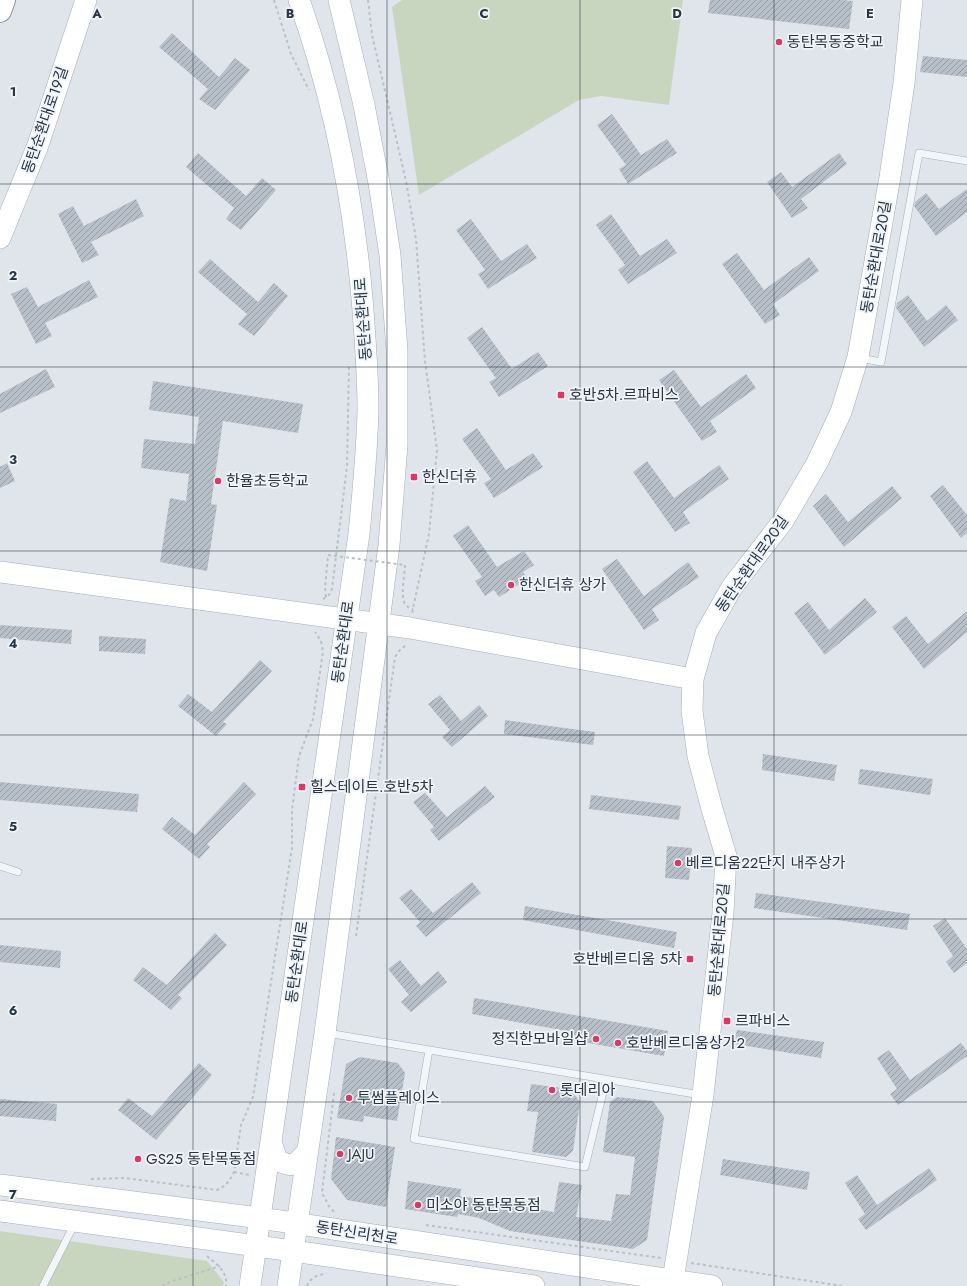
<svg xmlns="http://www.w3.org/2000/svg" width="967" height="1286" viewBox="0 0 967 1286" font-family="Jost,'Noto Sans KR',sans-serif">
  <defs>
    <pattern id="building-hatch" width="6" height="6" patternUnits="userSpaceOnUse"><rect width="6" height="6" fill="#b7bfc9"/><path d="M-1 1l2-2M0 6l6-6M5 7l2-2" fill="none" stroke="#959ca5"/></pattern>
  </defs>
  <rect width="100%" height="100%" fill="#e0e5eb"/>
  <path fill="#c8d6c0" d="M402,0H683L669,105L601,96L579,100L419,195L392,7Z
    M0,1231L207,1261L224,1282L223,1286H0Z"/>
  <path fill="url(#building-hatch)" d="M710,0H842L853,1L849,29L708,13Z
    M172,33L219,77L235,58L250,70L215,110L199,99L208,89L159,47Z
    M923,56L967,60V77L920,72Z
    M612,114L641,155L667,139L677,153L628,184L619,169L626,165L597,125Z
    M198,153L246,196L262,178L276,190L241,230L226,219L234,208L186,167Z
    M839,153L847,164L801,199L808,208L792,218L767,182L781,172L792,187Z
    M967,189V212L936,236L914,206L915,202L926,193L939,209Z
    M136,199L144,216L91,242L99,255L82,263L58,214L73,206L84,226Z
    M611,214L640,256L667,239L677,253L628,284L618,270L625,265L596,225Z
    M471,219L501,261L527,244L537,258L488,289L478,274L485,270L456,230Z
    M737,253L764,290L809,257L819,271L773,304L780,315L765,324L722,264Z
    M210,259L258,302L274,283L288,296L254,336L238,324L247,314L198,272Z
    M89,280L98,297L45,323L52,336L36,344L11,294L27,287L38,307Z
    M908,295L927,321L946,305L958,320L924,347L896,308L897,303Z
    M482,327L512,369L538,352L548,366L499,397L489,382L496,378L467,338Z
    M46,369L55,387L0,413V394Z
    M674,370L701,407L746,374L756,388L710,421L717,432L702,441L659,380Z
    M153,381L303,404L298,433L223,421L211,504L217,505L207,571L160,562L170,498L186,501L189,474L141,468L144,439L195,444L199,417L149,410Z
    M477,428L506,470L533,453L543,467L494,498L484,483L491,479L462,439Z
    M647,461L674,498L719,465L729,479L683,512L690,523L675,532L633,472Z
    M7,463L15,481L0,488V467Z
    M943,485L967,515V533L961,538L930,496Z
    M892,486L902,498L844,547L813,506L826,494L848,522Z
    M468,525L497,567L524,551L534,565L523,572L528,579L499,597L494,590L485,596L475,581L482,577L453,536Z
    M617,559L644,596L688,562L699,577L652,609L659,620L644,630L602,569Z
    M865,598L877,612L825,655L794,613L808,602L829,630Z
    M967,611V632L924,669L892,627L906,616L928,644Z
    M0,625L72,630L71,644L0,638Z
    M99,636L146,639L145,654L99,651Z
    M260,660L272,671L223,722L227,724L216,736L178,706L188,694L212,712Z
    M440,695L461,721L479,705L488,716L452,747L442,737L450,730L428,704Z
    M505,720L595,732L593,745L504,734Z
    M763,754L837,765L834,781L762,770Z
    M860,769L933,779L930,795L858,784Z
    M0,782L139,794L137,812L0,800Z
    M244,782L256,794L207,844L210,847L199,859L162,829L172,817L195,835Z
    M485,786L495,797L439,841L430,830L434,827L413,802L425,793L447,817Z
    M591,795L681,806L679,820L589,809Z
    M667,846L692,848L689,880L665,878Z
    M472,882L481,893L426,937L416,926L420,922L399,898L411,889L433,913Z
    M756,893L910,914L907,930L754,908Z
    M525,906L677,932L674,948L523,920Z
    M945,918L967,949V963L954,973L946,962L953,956L933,926Z
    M215,933L227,945L178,995L182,998L171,1010L133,980L143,967L167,985Z
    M0,945L61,951L60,968L0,962Z
    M400,960L421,986L438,971L447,982L411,1012L401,1002L409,995L388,969Z
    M474,998L668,1031L664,1056L571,1040L573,1032L472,1014Z
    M737,1030L824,1042L821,1058L734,1044Z
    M961,1043L967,1051V1056L898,1105L890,1094L897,1089L877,1058L889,1050L910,1080Z
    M360,1057L398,1063L405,1073L397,1121L364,1116L363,1122L337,1118L346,1064Z
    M199,1063L212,1075L156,1140L118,1110L128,1098L152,1116Z
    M531,1084L570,1089L580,1102L573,1151L566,1157L532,1152L538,1112L527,1111Z
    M617,1097L653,1101L664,1117L647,1240L633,1249L510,1231L479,1218L458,1214L457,1217L405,1209L408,1181L461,1189L460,1196L554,1212L559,1182L582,1185L576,1217L611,1221L616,1194L630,1195L635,1157L603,1152L610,1102Z
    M0,1099L57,1104L56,1121L0,1116Z
    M336,1137L395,1147L386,1207L347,1200L331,1179Z
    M723,1159L810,1172L807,1190L720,1175Z
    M929,1168L937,1180L866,1230L858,1219L865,1214L845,1183L857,1175L877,1205Z"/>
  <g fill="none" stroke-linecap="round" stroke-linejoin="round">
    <defs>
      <path id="lane" d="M860,358L881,362L919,153L967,161
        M0,866L18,872
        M327,1033L701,1095
        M429,1050L414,1139L585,1167L606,1080
        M43,1286L75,1223"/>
      <path id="secondary" d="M0,238L38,145L86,0
        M0,572L410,628L693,679
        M271,1142L277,1160C294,1169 296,1164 307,1152
        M0,1185L260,1218L712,1286
        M0,1211L293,1251L534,1286
        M250,1286L359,534C363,493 367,452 368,410C368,373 365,335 362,298C353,196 333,96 299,0
        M288,1286L325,1033L389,545L397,445V351L390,255L379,183L364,105L339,0
        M672,1286L703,1095L723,913L726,856L712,809L698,756L692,711L693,679L706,633L732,587L783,521L817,463L841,412L858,357L890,177L904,83L912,0"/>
      <path id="highway" d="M0,11L4,0"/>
    </defs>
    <use href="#lane" stroke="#a5adb6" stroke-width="8"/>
    <use href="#secondary" stroke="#a5adb6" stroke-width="22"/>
    <use href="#highway" stroke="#8695a3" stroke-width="24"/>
    <path stroke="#bac0c6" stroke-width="2" stroke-dasharray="3 3" stroke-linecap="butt" d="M274,0L291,54L309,90
      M368,0L372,35L406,181L416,239L425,361L437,450L429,534L412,613
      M405,565C405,574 400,596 405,604C407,607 410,608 413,609
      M326,597L325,588L328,555
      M323,599L329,595L332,589L347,466L349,365
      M356,936L395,657L399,651L407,644
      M334,1093L322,1193L329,1206L334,1212
      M234,1172L250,1175
      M91,1179L125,1178L217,1190C226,1186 230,1181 234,1172L241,1125L253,1097L292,848V810L299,756L313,719L323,652L321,641L315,632
      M426,1225L661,1258
      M207,1256C216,1264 228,1271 226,1286
      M691,1263L843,1286
      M162,1286L170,1282L220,1266
      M307,1286C310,1278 317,1275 325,1274L326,1273"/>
    <use href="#lane" stroke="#f3f6f8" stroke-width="7"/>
    <use href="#secondary" stroke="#fff" stroke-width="21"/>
    <use href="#highway" stroke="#fff" stroke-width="22"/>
    <path stroke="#bac0c6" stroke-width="2" stroke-dasharray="3 3" stroke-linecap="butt" d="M328,555L405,565"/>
  </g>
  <path fill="none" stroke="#273544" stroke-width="1" stroke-opacity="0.55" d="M193,0V1286M387,0V1286M580,0V1286M774,0V1286M0,184H967M0,367H967M0,551H967M0,735H967M0,919H967M0,1102H967"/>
  <g fill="#dd3863" stroke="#f0f4f8" stroke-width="1.5">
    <circle cx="779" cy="42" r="4"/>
    <rect x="557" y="391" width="8" height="8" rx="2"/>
    <rect x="410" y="473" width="8" height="8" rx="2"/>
    <circle cx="218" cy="481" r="4"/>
    <circle cx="511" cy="585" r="4"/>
    <rect x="298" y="783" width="8" height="8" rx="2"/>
    <circle cx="678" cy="863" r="4"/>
    <rect x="686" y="955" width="8" height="8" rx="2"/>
    <rect x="723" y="1017" width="8" height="8" rx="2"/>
    <circle cx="596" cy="1039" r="4"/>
    <circle cx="618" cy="1043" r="4"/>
    <circle cx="552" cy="1090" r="4"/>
    <circle cx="349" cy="1098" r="4"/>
    <circle cx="340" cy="1154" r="4"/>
    <circle cx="138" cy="1159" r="4"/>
    <circle cx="418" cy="1205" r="4"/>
  </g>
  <g text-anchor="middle" stroke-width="3.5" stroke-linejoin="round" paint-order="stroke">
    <g font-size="15" fill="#273544" stroke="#f0f4f8" text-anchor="start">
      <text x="787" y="47">동탄목동중학교</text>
      <text x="569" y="400">호반5차.르파비스</text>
      <text x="422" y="482">한신더휴</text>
      <text x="226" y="486">한율초등학교</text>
      <text x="519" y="590">한신더휴 상가</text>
      <text x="310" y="792">힐스테이트.호반5차</text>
      <text x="686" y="868">베르디움22단지 내주상가</text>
      <text x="682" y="964" text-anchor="end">호반베르디움 5차</text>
      <text x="735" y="1026">르파비스</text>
      <text x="588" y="1044" text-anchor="end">정직한모바일샵</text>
      <text x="626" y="1048">호반베르디움상가2</text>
      <text x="560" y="1095">롯데리아</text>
      <text x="357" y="1103">투썸플레이스</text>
      <text x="348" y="1159">JAJU</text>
      <text x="146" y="1164">GS25 동탄목동점</text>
      <text x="426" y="1210">미소야 동탄목동점</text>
    </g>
    <g font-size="15" fill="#273544" stroke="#f0f4f8">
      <text transform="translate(45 120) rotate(-71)" y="5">동탄순환대로19길</text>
      <text transform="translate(876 257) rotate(-80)" y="5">동탄순환대로20길</text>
      <text transform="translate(363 319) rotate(-94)" y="5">동탄순환대로</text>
      <text transform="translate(752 564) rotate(-55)" y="5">동탄순환대로20길</text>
      <text transform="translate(343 642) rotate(-82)" y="5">동탄순환대로</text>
      <text transform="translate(719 940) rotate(-85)" y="5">동탄순환대로20길</text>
      <text transform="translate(297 962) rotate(-82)" y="5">동탄순환대로</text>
      <text transform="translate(357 1233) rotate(9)" y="5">동탄신리천로</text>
    </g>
  </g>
  <g font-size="13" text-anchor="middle" font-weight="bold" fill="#273544" stroke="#f0f4f8" stroke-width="3.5" stroke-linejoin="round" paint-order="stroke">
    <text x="97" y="18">A</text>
    <text x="290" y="18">B</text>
    <text x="484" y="18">C</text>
    <text x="677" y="18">D</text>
    <text x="870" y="18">E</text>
    <text x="13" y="96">1</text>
    <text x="13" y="280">2</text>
    <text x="13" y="464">3</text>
    <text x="13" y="648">4</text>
    <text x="13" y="831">5</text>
    <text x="13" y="1015">6</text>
    <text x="13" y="1199">7</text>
  </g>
</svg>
